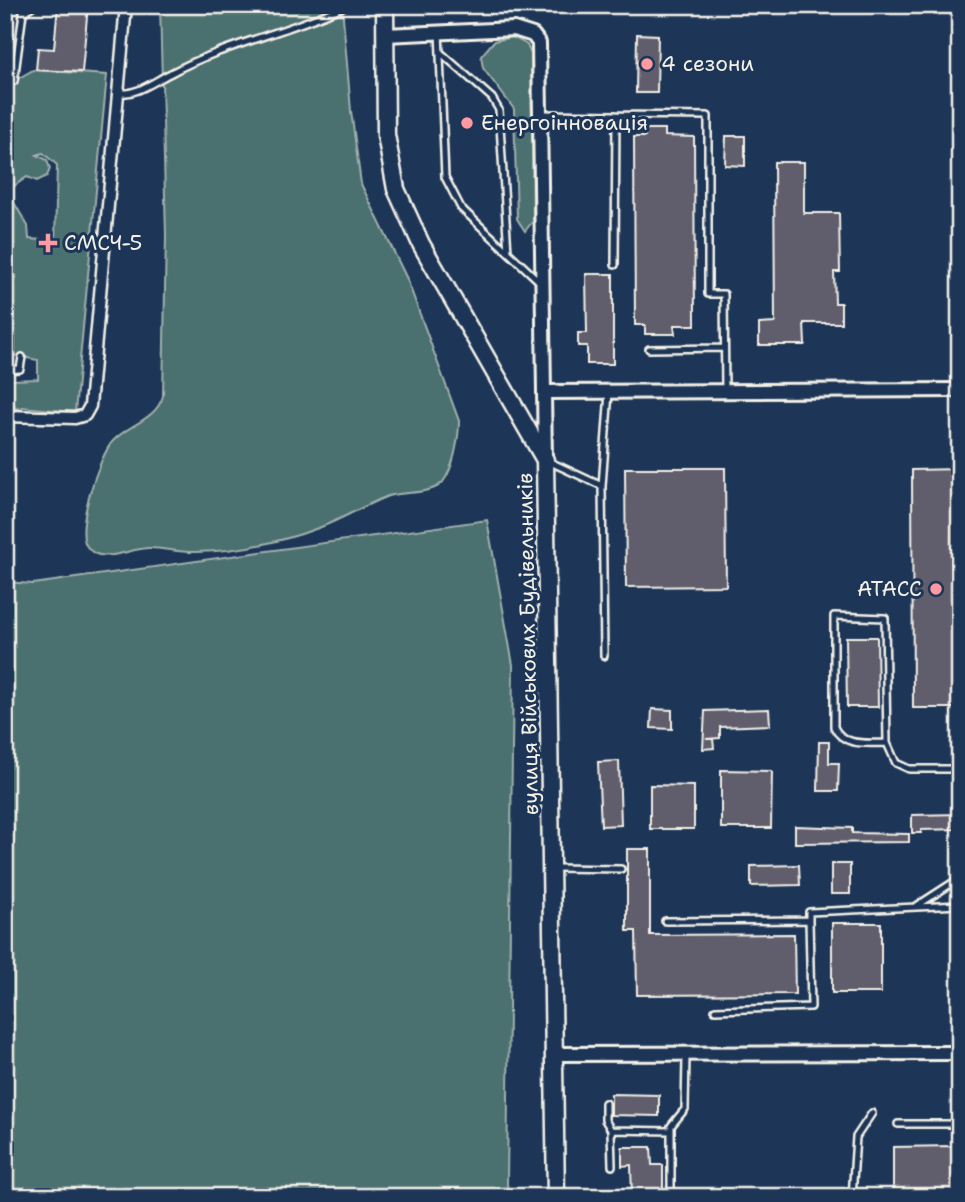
<svg xmlns="http://www.w3.org/2000/svg" width="965" height="1202" viewBox="0 0 965 1202" font-family="'Shantell Sans',sans-serif">
  <rect width="100%" height="100%" fill="#1d3557"/>
  <filter id="ink" filterUnits="userSpaceOnUse"><feTurbulence type="fractalNoise" baseFrequency=".0143" numOctaves="2"/><feDisplacementMap in="SourceGraphic" scale="14" xChannelSelector="R" yChannelSelector="G"/><feConvolveMatrix kernelMatrix="1 2 1 2 8 2 1 2 1" color-interpolation-filters="sRGB"/></filter>
  <g filter="url(#ink)">
    <path fill="#4b6f70" stroke="#a0b0ac" stroke-width="2" fill-rule="evenodd" d="M160,5H342L351,111L361,184L407,279L459,421C459,437 454,468 443,482C432,495 404,491 388,496C365,505 344,518 321,527C282,542 238,551 196,552C180,553 165,548 149,548C129,548 98,567 86,545C76,526 99,456 113,441C129,424 156,420 163,396L166,235Z
      M513,37L527,45L531,54L533,221L525,231L517,219L514,109L483,68L481,56L494,41Z
      M33,70L107,75L75,412L22,407L16,409L8,394L11,380L38,379V360L15,356V334L5,335V295L11,291L16,276H5V99L14,81ZM43,153L57,165L55,241L29,239L28,226L7,191L27,177L37,181L47,176L50,169L47,160L37,155Z
      M487,520L513,665L507,1184L510,1197H5V582L33,584Z"/>
    <path fill="#605d6c" stroke="#f4f1e8" stroke-width="2" d="M58,5H88L82,72L36,70L38,48L54,49Z
      M637,34L658,35L657,93H636Z
      M645,129H665V136L694,137L695,325H674L675,334H645V325H635L634,137H645Z
      M726,136H745V166L725,165Z
      M774,162H804V213H839L840,272H834L835,303H841V323H804L805,345H759V324L775,323Z
      M586,274H613V364H587V346H578V333H587Z
      M625,468H725L726,586L626,587Z
      M960,469V708H913L912,470Z
      M846,637H877L878,707H847Z
      M652,709L672,710V729L651,728Z
      M769,709L770,725L720,727V738L706,739H713L714,748L703,749L705,711Z
      M819,742H829V763H839L838,791H818Z
      M619,761L621,825L601,826L598,762Z
      M721,770L772,771L771,828H721Z
      M650,785L694,786V829H650Z
      M960,814V829L921,830V833H912V815Z
      M795,826L852,828V833L909,834V842L795,843Z
      M627,849H650V935L794,934L795,994L637,995L636,931H627Z
      M831,864H850V894H831Z
      M799,865L800,885L751,886V866Z
      M832,923H881V993H832Z
      M611,1094L659,1095V1116L611,1115Z
      M954,1146V1168H960V1197H893V1147Z
      M622,1147H651L652,1165H663V1197H632L631,1165L622,1166Z"/>
    <g fill="none" stroke-linecap="round" stroke-linejoin="round">
      <defs>
        <path id="service" d="M23,13L34,5
          M439,31L445,177L461,208L539,281
          M440,52L492,98L499,110L508,252
          M5,80L14,81L24,5
          M119,93C137,95 153,82 169,74C225,44 289,32 347,5
          M542,114L616,115L615,265
          M616,115L708,116V294H724L725,390
          M649,349L724,348
          M5,370L20,369L22,357
          M548,461L602,486L604,656
          M602,486L609,392
          M887,743C868,743 843,747 834,727V616L885,618L887,743L896,763L909,769H960
          M554,868L621,869
          M915,907L960,878
          M665,921L809,920V912L960,905
          M715,1010L811,1007L809,920
          M605,1103V1120L611,1130
          M898,1124H960
          M612,1166L611,1130L671,1131
          M671,1197V1126L685,1109L686,1056
          M852,1197L856,1137L872,1113"/>
        <path id="minor" d="M5,416L75,418L85,415L90,406L126,5"/>
        <path id="tertiary" d="M385,35L514,29L533,35L539,43L544,392
          M545,459L544,392L960,390
          M555,1054L960,1053"/>
        <path id="primary" d="M385,5L386,135L396,189L421,244L545,460L556,1197"/>
      </defs>
      <use href="#service" stroke="#f4f1e8" stroke-width="10"/>
      <use href="#minor" stroke="#f4f1e8" stroke-width="15"/>
      <use href="#tertiary" stroke="#f4f1e8" stroke-width="18"/>
      <use href="#primary" stroke="#f4f1e8" stroke-width="21"/>
      <use href="#service" stroke="#1d3557" stroke-width="5"/>
      <use href="#minor" stroke="#1d3557" stroke-width="10"/>
      <use href="#tertiary" stroke="#1d3557" stroke-width="12"/>
      <use href="#primary" stroke="#1d3557" stroke-width="16"/>
    </g>
  </g>
  <g fill="#ff9aa2" stroke="#1d3557" stroke-width="2.5">
    <circle cx="647" cy="64" r="7"/>
    <circle cx="467" cy="123" r="7"/>
    <path d="M44.5 232.5h7v7h7v7h-7v7h-7v-7h-7v-7h7z"/>
    <circle cx="936" cy="589" r="7"/>
  </g>
  <g text-anchor="middle" stroke-width="6" stroke-linejoin="round" paint-order="stroke">
    <g font-size="21" fill="#f4f1e8" stroke="#1d3557" text-anchor="start">
      <text x="661" y="71">4 сезони</text>
      <text x="481" y="130">Енергоінновація</text>
      <text x="64" y="250">СМСЧ-5</text>
      <text x="922" y="596" text-anchor="end">АТАСС</text>
    </g>
    <g font-size="21" fill="#f4f1e8" stroke="#1d3557">
      <text transform="translate(528 644) rotate(-91)" y="7">вулиця Військових Будівельників</text>
    </g>
  </g>
  <rect width="965" height="1202" fill="none" stroke="#1d3557" stroke-width="28"/>
  <rect x="14" y="14" width="937" height="1174" fill="none" stroke="#f4f1e8" stroke-width="2.5" filter="url(#ink)"/>
</svg>
